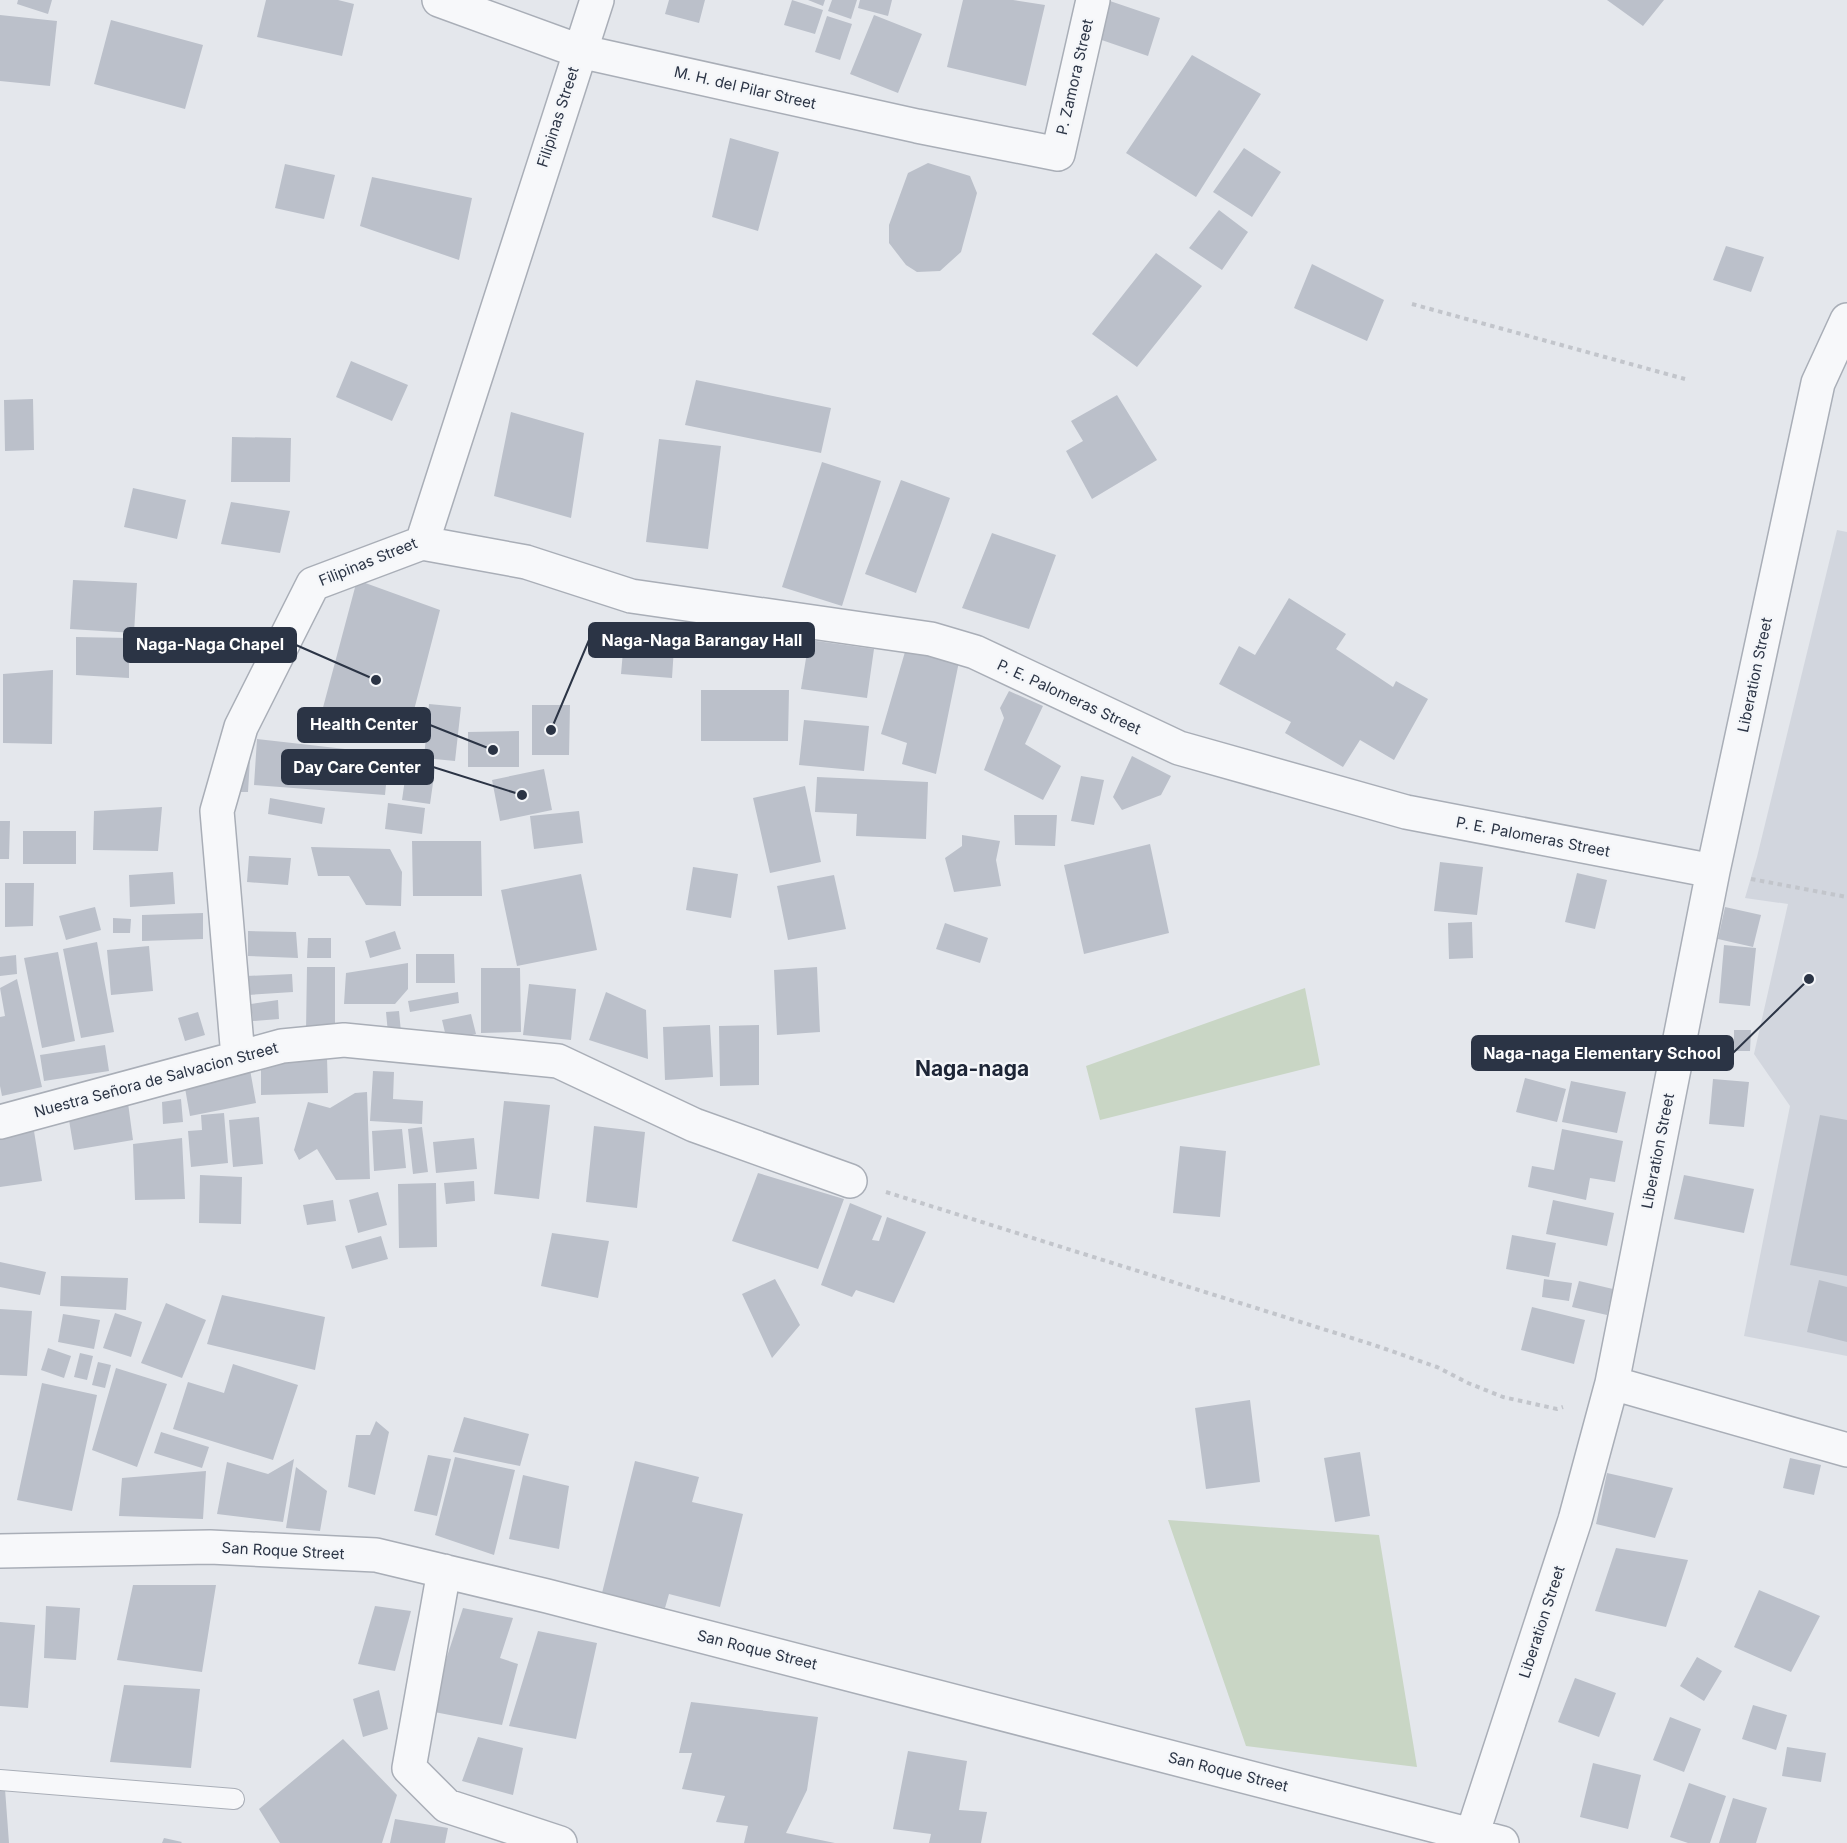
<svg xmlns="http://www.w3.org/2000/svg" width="1847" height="1843" viewBox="0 0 1847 1843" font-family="Inter,sans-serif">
  <rect width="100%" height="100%" fill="#e4e7ec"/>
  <path fill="#d2d6de" d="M1837,530L1847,532V1356L1744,1336L1790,1106L1754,1054L1788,904L1745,898L1757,857Z"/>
  <path fill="#c9d6c5" d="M1305,988L1320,1065L1100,1120L1086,1066Z
    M1168,1520L1379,1535L1417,1767L1246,1746Z"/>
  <path fill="#bbc0ca" d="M18,0H52L48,14L17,4Z
    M266,0H338L354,4L342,56L257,37Z
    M669,0H705L699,23L665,14Z
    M792,0L823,10L815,34L784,25Z
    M808,0H825L823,6Z
    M832,0H857L851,19L828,11Z
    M860,0H892L888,16L858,8Z
    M963,0H1013L1045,5L1026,86L947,67Z
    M1107,0L1160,18L1148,56L1093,37Z
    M1607,0H1664L1643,26Z
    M0,15L57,21L50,86L0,81Z
    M874,15L922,34L898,93L850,74Z
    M827,16L852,24L840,60L815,52Z
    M111,20L203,45L185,109L94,84Z
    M1192,55L1261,94L1196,197L1126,153Z
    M730,138L779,152L758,231L712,217Z
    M1244,148L1281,172L1252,217L1213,192Z
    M928,163L970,176L977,193L961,252L940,271L917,272L906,265L889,243V225L908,173Z
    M285,164L335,175L324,219L275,208Z
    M372,177L472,198L459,260L360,226Z
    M1219,210L1248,232L1222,270L1189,248Z
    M1726,246L1764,257L1751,292L1713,280Z
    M1156,253L1202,286L1137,367L1092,334Z
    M1312,264L1384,300L1367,341L1294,308Z
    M351,361L408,385L392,421L336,397Z
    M696,380L831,408L821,453L685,425Z
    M1117,395L1157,460L1092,499L1066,451L1083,441L1071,421Z
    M33,399L34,450L5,451L4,400Z
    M511,412L584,433L571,518L494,496Z
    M232,437L291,438L290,482H231Z
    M659,439L721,446L708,549L646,542Z
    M822,462L881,481L842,606L782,587Z
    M901,480L950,498L916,593L865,574Z
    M133,488L186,500L177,539L124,527Z
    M231,502L290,511L280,553L221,544Z
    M992,533L1056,555L1029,629L962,608Z
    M73,580L137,583L134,633L70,629Z
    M357,580L440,610L407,737L321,715Z
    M1289,598L1346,634L1336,649L1393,687L1396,681L1428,699L1394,760L1360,740L1343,767L1285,733L1291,722L1219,684L1239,646L1255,655Z
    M625,628L675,632L672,678L621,674Z
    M76,637L129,638V678L76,675Z
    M809,640L874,649L867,698L801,689Z
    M907,645L961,652L936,774L902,764L907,743L881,734Z
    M53,670L52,744L3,743V674Z
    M701,690H789L788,741H701Z
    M1009,691L1043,706L1025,744L1061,766L1043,800L984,770L1004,718L1000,708Z
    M429,704L461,707L455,761L424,758Z
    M532,705H570L569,755H532Z
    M804,720L869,726L864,771L799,765Z
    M519,731V767H468V732Z
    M257,739L389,754L385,795L254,785Z
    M251,742L248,792H239Z
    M1132,756L1171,776L1161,795L1122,810L1113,797Z
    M407,765L435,769L430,804L402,800Z
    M544,769L552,810L500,821L492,780Z
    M1081,776L1104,780L1094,825L1071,821Z
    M817,777L928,782L926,839L856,836L857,814L815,812Z
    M805,786L821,862L770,873L753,798Z
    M270,798L325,808L322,824L268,814Z
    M388,803L425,808L422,834L385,829Z
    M162,807L158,851L93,850L94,811Z
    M579,811L583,843L534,849L530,816Z
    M1014,815H1057L1055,846L1015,845Z
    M0,821H10L9,859H0Z
    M23,831H76V864H23Z
    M962,835L1000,841L996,860L1001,886L954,892L945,858L962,846Z
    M412,841H481L482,896H413Z
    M1150,844L1169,933L1084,954L1064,865Z
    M311,847L390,849L402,872L401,906L366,905L349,876H318Z
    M249,856L291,858L288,885L247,882Z
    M1440,862L1483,867L1477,915L1434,911Z
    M693,867L738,874L731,918L686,910Z
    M173,872L175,904L130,907L129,875Z
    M1577,873L1607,880L1595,929L1565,922Z
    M581,874L597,950L517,966L501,890Z
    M834,875L846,929L788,940L777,886Z
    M5,883H34L33,926L5,927Z
    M95,907L101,930L66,940L59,916Z
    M1725,907L1761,915L1753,947L1718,939Z
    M203,913V939L142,941V915Z
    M113,918L131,919L130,933H113Z
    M1472,922L1473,958L1449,959L1448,923Z
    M945,923L988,938L980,963L936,949Z
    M248,931L296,932L298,958L248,956Z
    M395,931L401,949L370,958L365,941Z
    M308,938H331V958H307Z
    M97,942L114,1032L81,1038L63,949Z
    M1724,945L1756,948L1750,1006L1719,1003Z
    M149,946L153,991L111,995L107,950Z
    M58,952L75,1041L42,1048L24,958Z
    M416,954H454L455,983H416Z
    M16,955L17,974L0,976V957Z
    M408,963V989L395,1004H344L346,973Z
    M307,967H335V1031H306Z
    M817,967L820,1032L777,1035L774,970Z
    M481,968H520L521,1032L481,1033Z
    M292,974L293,992L248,995L247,976Z
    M17,979L42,1087L2,1096L0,1086V1017L5,1016L0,988Z
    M529,984L576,989L571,1040L523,1035Z
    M458,992L459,1003L410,1012L408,1001Z
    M606,992L646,1010L648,1059L589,1040Z
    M278,1000L279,1019L253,1021L251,1004Z
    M399,1011L401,1032L388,1033L386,1012Z
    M198,1012L205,1035L185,1041L178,1018Z
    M471,1014L476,1034L447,1041L442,1020Z
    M710,1025L713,1077L665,1080L663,1027Z
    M759,1025V1085L720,1086L719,1026Z
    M1734,1030H1751L1750,1051H1734Z
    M105,1045L109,1071L44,1081L40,1055Z
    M327,1057L328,1093L261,1095V1059Z
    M249,1064L256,1103L190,1116L183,1077Z
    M373,1071L394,1072L393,1099L423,1101L422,1124L370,1121Z
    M1525,1078L1566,1089L1557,1122L1516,1112Z
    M1713,1079L1749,1082L1744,1127L1709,1124Z
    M1571,1081L1626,1092L1617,1133L1562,1122Z
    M367,1092L370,1179L336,1180L317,1149L299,1160L294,1150L308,1102L330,1108L355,1093Z
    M181,1099L183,1122L163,1124L162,1102Z
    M504,1101L550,1105L539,1199L494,1194Z
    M128,1103L133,1140L74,1150L68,1114Z
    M224,1113L228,1163L191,1167L188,1131L202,1130L201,1115Z
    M1820,1115L1847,1120V1276L1790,1265Z
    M259,1117L263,1164L233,1167L229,1120Z
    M594,1126L645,1132L637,1208L586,1202Z
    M422,1127L428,1172L413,1174L408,1129Z
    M402,1129L406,1168L374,1171L372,1131Z
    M1562,1129L1623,1141L1615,1182L1590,1178L1586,1200L1528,1187L1532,1166L1554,1170Z
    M34,1131L42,1181L0,1187V1136Z
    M182,1138L185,1199L135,1200L133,1144Z
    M474,1138L477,1169L436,1173L433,1142Z
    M1180,1146L1226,1151L1220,1217L1173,1213Z
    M758,1173L844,1199L818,1269L732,1241Z
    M200,1175L242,1177L241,1224L199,1223Z
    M1684,1175L1754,1189L1744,1233L1674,1219Z
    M474,1181L475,1201L446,1204L444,1183Z
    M436,1183L437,1247L399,1248L398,1184Z
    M378,1192L387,1225L358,1233L349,1200Z
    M333,1200L336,1221L307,1225L303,1205Z
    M1553,1200L1614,1213L1607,1246L1546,1234Z
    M850,1203L882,1216L872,1240L879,1241L887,1217L926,1232L894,1303L856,1290L852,1297L821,1285Z
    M552,1233L609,1241L598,1298L541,1286Z
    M1512,1235L1556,1243L1549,1277L1506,1269Z
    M381,1236L388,1259L352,1269L345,1246Z
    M0,1262L46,1272L40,1295L0,1287Z
    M61,1276L128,1278L126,1310L60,1306Z
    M775,1279L800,1325L772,1358L742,1294Z
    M1544,1279L1572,1283L1569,1301L1542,1297Z
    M1819,1280L1847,1287V1342L1807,1332Z
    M1579,1281L1613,1289L1607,1315L1572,1307Z
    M222,1295L325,1317L315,1370L207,1344Z
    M166,1303L206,1320L182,1378L141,1363Z
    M1532,1307L1585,1320L1574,1364L1521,1350Z
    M0,1309L32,1311L27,1376L0,1375Z
    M115,1313L142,1322L131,1357L103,1348Z
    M63,1314L100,1320L94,1349L58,1342Z
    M48,1348L71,1356L64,1378L41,1370Z
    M80,1353L93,1356L87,1380L74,1377Z
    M98,1362L111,1365L105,1388L92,1385Z
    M233,1364L298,1385L273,1460L173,1429L188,1382L224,1393Z
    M116,1368L167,1384L137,1467L92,1450Z
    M42,1383L97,1395L72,1511L17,1500Z
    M1250,1400L1260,1482L1206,1489L1195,1408Z
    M464,1417L529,1434L520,1466L453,1452Z
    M376,1421L389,1432L375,1495L348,1487L356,1435H370Z
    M161,1432L209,1447L202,1468L154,1453Z
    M1360,1452L1370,1516L1335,1522L1324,1458Z
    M428,1455L451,1459L437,1516L414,1511Z
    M455,1457L515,1470L494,1555L435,1535Z
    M1790,1458L1821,1465L1814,1495L1783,1488Z
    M294,1459L283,1522L217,1514L227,1462L268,1474Z
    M635,1461L699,1477L692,1502L743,1514L720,1607L669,1594L665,1608L602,1593Z
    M296,1467L327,1491L320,1531L286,1528Z
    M206,1471L203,1519L119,1516L122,1478Z
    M1607,1473L1673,1488L1655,1538L1596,1524Z
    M523,1475L569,1486L559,1549L509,1539Z
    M1616,1548L1688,1560L1666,1627L1595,1611Z
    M133,1585H216L202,1672L117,1660Z
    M1759,1590L1820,1616L1791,1672L1734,1647Z
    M46,1606L80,1608L76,1660L44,1658Z
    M375,1606L411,1611L395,1671L358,1664Z
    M463,1608L513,1618L500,1658L518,1664L502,1725L429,1711Z
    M0,1622L35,1625L28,1708L0,1706Z
    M538,1631L597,1643L576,1739L509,1726Z
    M1697,1657L1722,1671L1704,1701L1680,1686Z
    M1575,1678L1616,1693L1599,1737L1558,1722Z
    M124,1685L200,1689L191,1768L110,1762Z
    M379,1690L388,1729L363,1737L353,1699Z
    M691,1702L818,1717L807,1790L786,1833L835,1843H744L748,1826L716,1822L725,1796L682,1789L692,1753H679Z
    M1753,1705L1787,1715L1776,1750L1742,1739Z
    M1670,1717L1701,1729L1684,1772L1653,1760Z
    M478,1737L523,1748L513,1795L462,1781Z
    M343,1739L397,1795L382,1843H280L259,1809Z
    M1787,1747L1826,1753L1821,1782L1782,1776Z
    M908,1751L967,1761L959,1810L987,1812L981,1843H929L931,1834L893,1829Z
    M1593,1763L1641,1775L1628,1829L1580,1817Z
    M1689,1783L1726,1796L1710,1843H1688L1670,1837Z
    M5,1789L9,1843H0V1790Z
    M1733,1798L1767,1808L1756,1843H1719Z
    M395,1819L448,1828L445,1843H390Z
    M164,1838L182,1842L181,1843H162Z"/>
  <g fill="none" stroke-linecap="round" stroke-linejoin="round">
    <defs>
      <path id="service" d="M0,1780L234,1799"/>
      <path id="minor" d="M439,0L579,51L917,126L1058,154L1093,0
        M422,543L526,562L631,596L931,639L975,652L1179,748L1406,812L1713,871
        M422,543L597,0
        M238,1057L217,811L241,727L313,584L422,543
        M0,1122L282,1046L344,1040L558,1061L694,1125L850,1181
        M1612,1383L1847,1450
        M0,1551L210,1547L376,1555L547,1596L1502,1843
        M444,1571L409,1768L447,1806L560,1843
        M1472,1835L1575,1520L1612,1383L1713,871L1818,383L1847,320"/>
    </defs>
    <use href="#service" stroke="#a9aeb7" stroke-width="22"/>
    <use href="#minor" stroke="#a9aeb7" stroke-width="36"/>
    <path stroke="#c2c5cb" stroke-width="4" stroke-dasharray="4.5 4.5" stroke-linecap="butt" d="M1412,304L1685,379
      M1751,879L1847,897
      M886,1192L1374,1345L1437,1367L1468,1383L1503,1397L1557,1409L1563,1407"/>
    <use href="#service" stroke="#f7f8fa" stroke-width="20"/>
    <use href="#minor" stroke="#f7f8fa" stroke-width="33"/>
  </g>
  <g text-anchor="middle" stroke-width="4.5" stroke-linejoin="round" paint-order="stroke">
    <g font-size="15" fill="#2b3445" stroke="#f4f6f9">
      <text transform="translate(1075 77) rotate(-77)" y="5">P. Zamora Street</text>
      <text transform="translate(745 88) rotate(13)" y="5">M. H. del Pilar Street</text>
      <text transform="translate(558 117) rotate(-72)" y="5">Filipinas Street</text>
      <text transform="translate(368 562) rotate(-22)" y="5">Filipinas Street</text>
      <text transform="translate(1755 675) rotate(-78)" y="5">Liberation Street</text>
      <text transform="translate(1069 697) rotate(25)" y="5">P. E. Palomeras Street</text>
      <text transform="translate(1533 837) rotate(11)" y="5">P. E. Palomeras Street</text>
      <text transform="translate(156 1080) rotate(-15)" y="5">Nuestra Señora de Salvacion Street</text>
      <text transform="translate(1658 1151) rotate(-79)" y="5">Liberation Street</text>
      <text transform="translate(283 1551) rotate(3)" y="5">San Roque Street</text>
      <text transform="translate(1542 1622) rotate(-72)" y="5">Liberation Street</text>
      <text transform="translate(757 1650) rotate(14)" y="5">San Roque Street</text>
      <text transform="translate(1228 1772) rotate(14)" y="5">San Roque Street</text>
    </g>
    <g font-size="21" font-weight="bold" fill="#1d2536" stroke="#f4f6f9">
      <text x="972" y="1076">Naga-naga</text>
    </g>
  </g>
  <path fill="none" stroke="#2b3445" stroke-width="2" d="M551 730L589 640M376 680L296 645M493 750L430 725M522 795L433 767M1809 979L1733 1053"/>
  <g fill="#2b3445" stroke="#f4f6f9" stroke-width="2">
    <circle cx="551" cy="730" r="6"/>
    <circle cx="376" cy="680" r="6"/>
    <circle cx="493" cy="750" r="6"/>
    <circle cx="522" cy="795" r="6"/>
    <circle cx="1809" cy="979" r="6"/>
  </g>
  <g fill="#2b3445" stroke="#2b3445" stroke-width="2">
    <rect x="589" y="623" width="225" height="34" rx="6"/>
    <rect x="124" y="628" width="172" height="34" rx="6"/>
    <rect x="298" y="708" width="132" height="34" rx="6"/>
    <rect x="282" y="750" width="151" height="34" rx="6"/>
    <rect x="1472" y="1036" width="261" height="34" rx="6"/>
  </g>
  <g font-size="16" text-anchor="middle" font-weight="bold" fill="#fff">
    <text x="702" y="646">Naga-Naga Barangay Hall</text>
    <text x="210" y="650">Naga-Naga Chapel</text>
    <text x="364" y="730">Health Center</text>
    <text x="357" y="773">Day Care Center</text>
    <text x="1602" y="1059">Naga-naga Elementary School</text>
  </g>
</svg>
